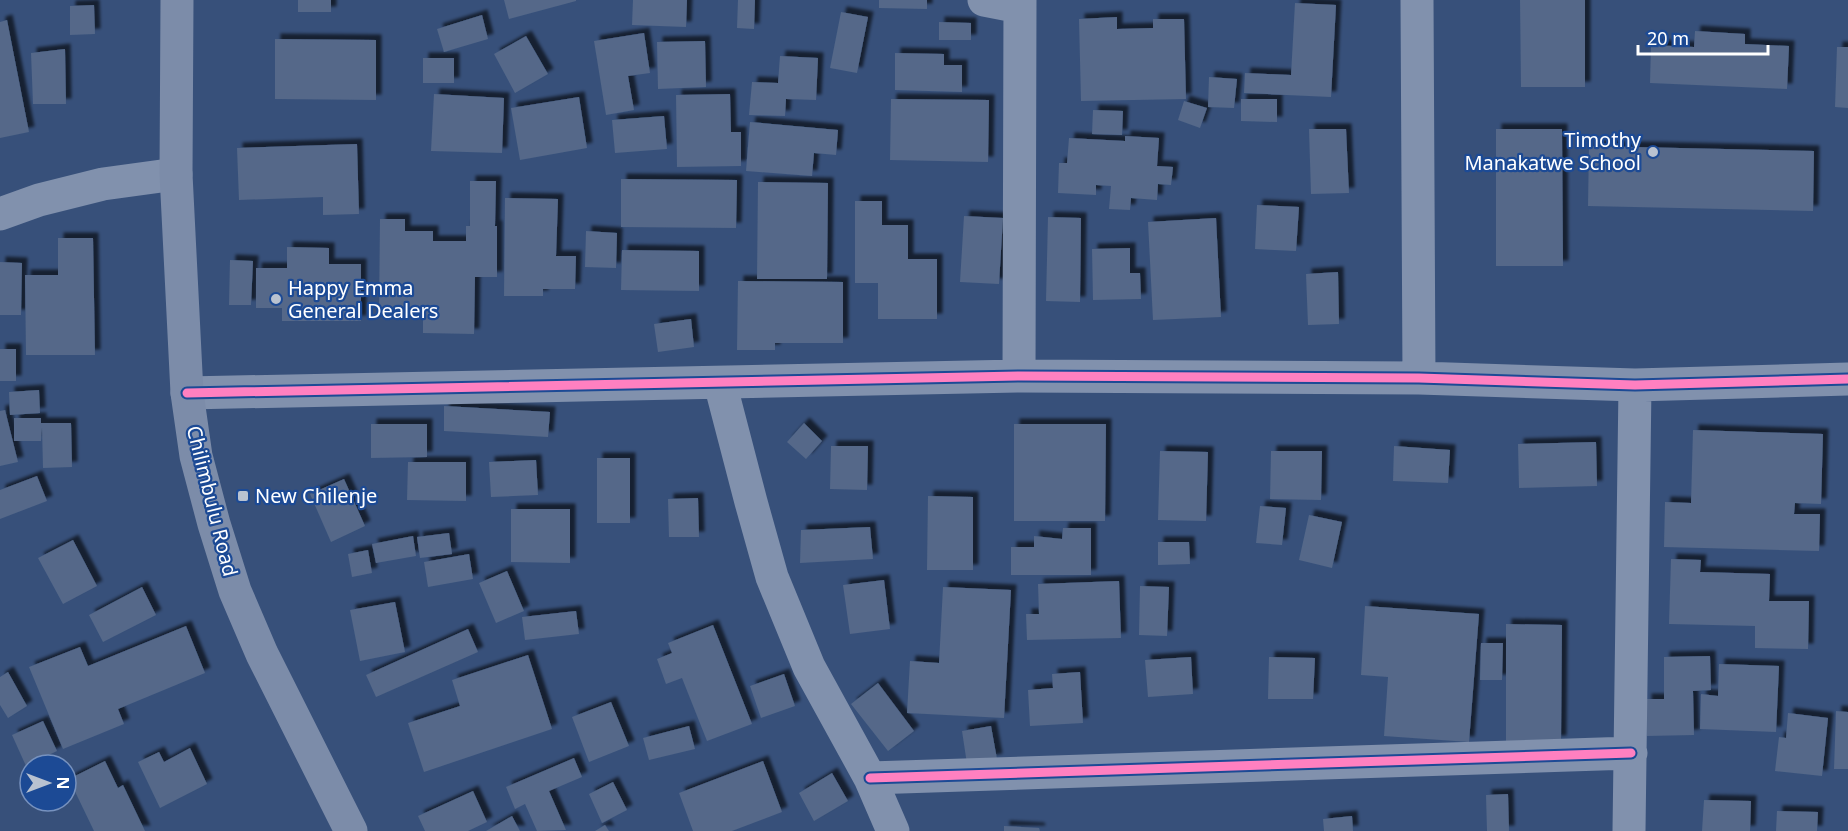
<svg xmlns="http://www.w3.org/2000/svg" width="1848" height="831" viewBox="0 0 1848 831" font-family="'Noto Sans',sans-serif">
  <defs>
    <filter id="shadow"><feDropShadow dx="5.5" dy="-5.5" stdDeviation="1.5" flood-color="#0009"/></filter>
  </defs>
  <rect width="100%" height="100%" fill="#37507a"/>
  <path fill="#546889" filter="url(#shadow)" d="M298,0H331V12H298Z
    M504,0H576V1L509,19Z
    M633,0H687L686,27L632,25Z
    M738,0H755L754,29L737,28Z
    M879,0H927V9L879,8Z
    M1520,0H1585V87H1521Z
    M1295,3L1336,5L1331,97L1244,93L1245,73L1291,75Z
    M94,5L95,34L70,35V6Z
    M841,12L868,17L857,73L830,68Z
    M482,15L488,39L444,52L437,29Z
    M1117,17V29L1153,28V19H1184L1186,99L1081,101L1079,19Z
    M7,20L29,132L0,138V22Z
    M939,22L971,23V40H939Z
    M1695,31L1745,34V44L1789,46L1787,89L1650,83L1651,45L1694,47Z
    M644,33L650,73L628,76L634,110L606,115L594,41Z
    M526,36L548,74L515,93L494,54Z
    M275,39L376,40V100L275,99Z
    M705,41L706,87L658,89L657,42Z
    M1837,47H1848V108L1835,107Z
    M65,49L66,104H33L31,53Z
    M895,53L944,54V65H962V92L895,90Z
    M780,56L818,58L816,100L786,99L785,116L749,115L752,82L778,83Z
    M423,58H454V83H423Z
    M1209,77L1237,79L1234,108L1208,107Z
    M434,94L504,98L502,153L431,151Z
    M730,94L731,132H741V166L677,167L676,95Z
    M579,97L587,148L520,160L511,108Z
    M891,99L989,100L988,162L890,160Z
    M1241,99H1277V122L1241,121Z
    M1184,101L1207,108L1200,128L1178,120Z
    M1093,110L1123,111L1122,135L1092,134Z
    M664,116L667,149L615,153L612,120Z
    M750,122L838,130L836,155L814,153L812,176L746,171Z
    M1309,129H1346L1349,193L1311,194Z
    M1496,129H1562L1563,266H1496Z
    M1125,136L1159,138L1157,166L1173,167L1171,185L1158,184L1157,200L1131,198L1130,210L1109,209L1111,186L1096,185V195L1058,193L1059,163H1067L1069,138L1125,141Z
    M357,144L359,214L323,215V197L239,200L237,148Z
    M1589,146L1814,151L1813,211L1588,206Z
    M621,179L737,180L736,228L621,227Z
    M470,181H496L495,226H497V277H475L474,334L423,333V316L379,315L380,219H405V231H433V241H466V226H470Z
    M758,182L828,183L827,279H757Z
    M505,198L558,199L556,256H576L575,289H543V296H504Z
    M855,201H882V225H908V259H937V319H878V283H855Z
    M1257,205L1299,207L1296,251L1255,249Z
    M964,216L1003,218L999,284L960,282Z
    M1048,217L1081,218L1080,302L1046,301Z
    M1216,218L1221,317L1153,320L1148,222Z
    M586,231L617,233L616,268L585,267Z
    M58,238H93L95,355H26L25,275H58Z
    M287,247L329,248V264H361V321H282V308H256V268H287Z
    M1130,248V273H1140L1141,299L1093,300L1092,249Z
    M622,250L699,251V291L621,290Z
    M230,260L253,261L251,305H229Z
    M0,262L22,263L21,315H0Z
    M1338,272L1339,324L1308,325L1306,274Z
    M738,281L843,282V343H775V350H737Z
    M691,319L694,347L658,352L654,324Z
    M0,349H16V381H0Z
    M39,390L40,413L10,415L9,392Z
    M444,406L550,412L548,437L444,431Z
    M5,410L18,462L0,466V411Z
    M14,418H41V423H71L72,467L43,468L42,428L41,441H14Z
    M804,423L822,441L806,459L787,442Z
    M371,424H427V457L371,458Z
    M1014,424H1106L1105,521H1014Z
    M1693,430L1823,434L1821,504L1795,503L1794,514H1820L1819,551L1664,547L1665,502L1691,503Z
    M1596,442L1597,486L1519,488L1518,444Z
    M831,446H868L867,490L830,489Z
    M1394,446L1450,450L1448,483L1393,481Z
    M1160,451L1208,452L1206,521L1158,520Z
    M1271,451H1322L1321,500L1270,499Z
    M597,458H630V523H597Z
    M536,460L538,495L491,497L489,462Z
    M408,462H466V501L407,500Z
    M37,476L47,501L0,519V490Z
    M344,479L365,526L331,542L310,494Z
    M928,496L973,497V570H927Z
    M698,498L699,537H669L668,499Z
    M1260,506L1286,508L1282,545L1256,543Z
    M511,509H570V563L511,562Z
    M1309,515L1342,522L1332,568L1299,560Z
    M870,527L873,559L800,563L801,530Z
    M1063,528H1091V575H1011V547H1034V536L1062,539Z
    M449,533L452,554L420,558L417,537Z
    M413,536L416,556L376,563L372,544Z
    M73,540L97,586L63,604L38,558Z
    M1158,542H1189L1190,564L1158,565Z
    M368,550L372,573L352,577L348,554Z
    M469,554L473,579L428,587L424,562Z
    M1671,559L1701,560L1700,572L1770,574L1769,601H1809L1808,649L1755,648V626L1669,624Z
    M507,571L524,611L496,623L479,583Z
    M884,580L890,629L850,634L843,585Z
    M1119,581L1121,638L1027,640L1026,614H1039L1038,584Z
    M1140,586L1169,587L1167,636L1139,635Z
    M142,587L156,615L103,642L89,615Z
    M943,587L1011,590L1004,718L907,713L910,661L939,663Z
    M395,602L405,652L360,661L350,610Z
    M1365,606L1479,614L1469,742L1384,736L1388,677L1361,675Z
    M576,611L579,634L525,640L522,617Z
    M1506,624L1562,625L1561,741H1506Z
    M713,625L752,724L707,741L682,678L666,684L657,659L672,653L668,643Z
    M186,626L205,673L118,709L124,724L63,749L29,667L80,647L88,666Z
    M468,629L478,652L376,697L366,675Z
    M1481,643H1503L1502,680H1480Z
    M528,655L552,729L424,772L408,723L460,706L452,680Z
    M1710,656L1711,690L1693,691L1694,735L1647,736L1646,699H1664V657Z
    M1191,657L1193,694L1148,697L1145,660Z
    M1269,657L1315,658L1313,699H1268Z
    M1719,664L1779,666L1776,732L1700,729L1701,694L1718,696Z
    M8,672L27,706L8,718L0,705V677Z
    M1080,672L1083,723L1030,726L1028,690L1053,688L1052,674Z
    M784,674L795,706L761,718L750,686Z
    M878,683L914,731L888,751L851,704Z
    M611,702L629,746L589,762L572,717Z
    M1836,711L1848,712V769H1834Z
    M1788,713L1828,718L1822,776L1775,771L1779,737L1786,738Z
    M43,721L57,751L26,766L12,735Z
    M689,726L695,749L649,760L643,738Z
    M991,726L997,759L967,764L962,731Z
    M190,748L207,784L160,808L138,762L159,752L164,762Z
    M574,758L582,777L549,791L566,830L537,831L525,804L515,809L506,787Z
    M105,761L118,788L123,785L145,831H94L69,779Z
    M763,761L782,812L732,831H693L679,793Z
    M832,773L848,801L814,821L799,793Z
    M613,782L627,810L602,823L589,794Z
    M473,791L487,822L468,831H425L418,816Z
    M1508,794L1509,831H1487L1486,795Z
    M1704,800L1751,801L1750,831H1702Z
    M1777,811L1818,812L1817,831H1776Z
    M512,816L520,831H486Z
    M1352,816L1353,831H1324L1323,819Z
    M605,825L609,831H595Z
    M1004,826L1039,828L1040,831H1004Z"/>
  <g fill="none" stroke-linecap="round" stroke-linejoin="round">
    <path stroke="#8191ad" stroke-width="33" d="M984,0L1020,7
      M1417,0L1419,378
      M0,214L39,200L103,184L176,174
      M1019,376L1020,0
      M720,383L751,502L772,577L809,667L870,778L893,831
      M187,393L1019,376L1419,378L1635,385L1848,379
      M870,778L1631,753
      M1629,831L1635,385"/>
    <path stroke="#7c8ca9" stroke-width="33" d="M177,0L176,174L187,393L196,456L214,524L235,591L262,654L351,831"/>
    <defs>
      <path id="cycleway" d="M187,393L1019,376L1419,378L1635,385L1848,379
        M870,778L1631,753"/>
    </defs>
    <use href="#cycleway" stroke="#1c4a95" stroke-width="13"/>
    <use href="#cycleway" stroke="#ff80c0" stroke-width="9"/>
  </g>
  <g fill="#b9c2d0" stroke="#1c4a95" stroke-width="2">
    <circle cx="1653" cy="152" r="6"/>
    <circle cx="276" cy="299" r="6"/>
    <rect x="237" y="490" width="12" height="12" rx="3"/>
  </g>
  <g text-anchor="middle" stroke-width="4.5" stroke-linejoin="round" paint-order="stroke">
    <g font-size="20" fill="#fff" stroke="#1c4a95" text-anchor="start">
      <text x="1641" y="147" text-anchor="end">Timothy<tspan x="1641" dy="23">Manakatwe School</tspan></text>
      <text x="288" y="295">Happy Emma<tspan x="288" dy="23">General Dealers</tspan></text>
      <text x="255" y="503">New Chilenje</text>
    </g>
    <g font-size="20" fill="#fff" stroke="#1c4a95">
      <text transform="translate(212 501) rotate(76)" y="7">Chilimbulu Road</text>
    </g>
  </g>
  <g transform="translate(48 783) rotate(90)"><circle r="28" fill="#1c4a95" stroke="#7792bf" stroke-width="1.5"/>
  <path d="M0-4.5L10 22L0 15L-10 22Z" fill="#b9c2d0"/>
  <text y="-9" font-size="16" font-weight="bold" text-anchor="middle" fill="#ffffff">N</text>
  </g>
  <path d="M1638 45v9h130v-9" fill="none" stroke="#ffffff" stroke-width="3"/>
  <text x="1647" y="45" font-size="18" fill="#ffffff" stroke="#1c4a95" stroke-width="4.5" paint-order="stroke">20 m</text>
</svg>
